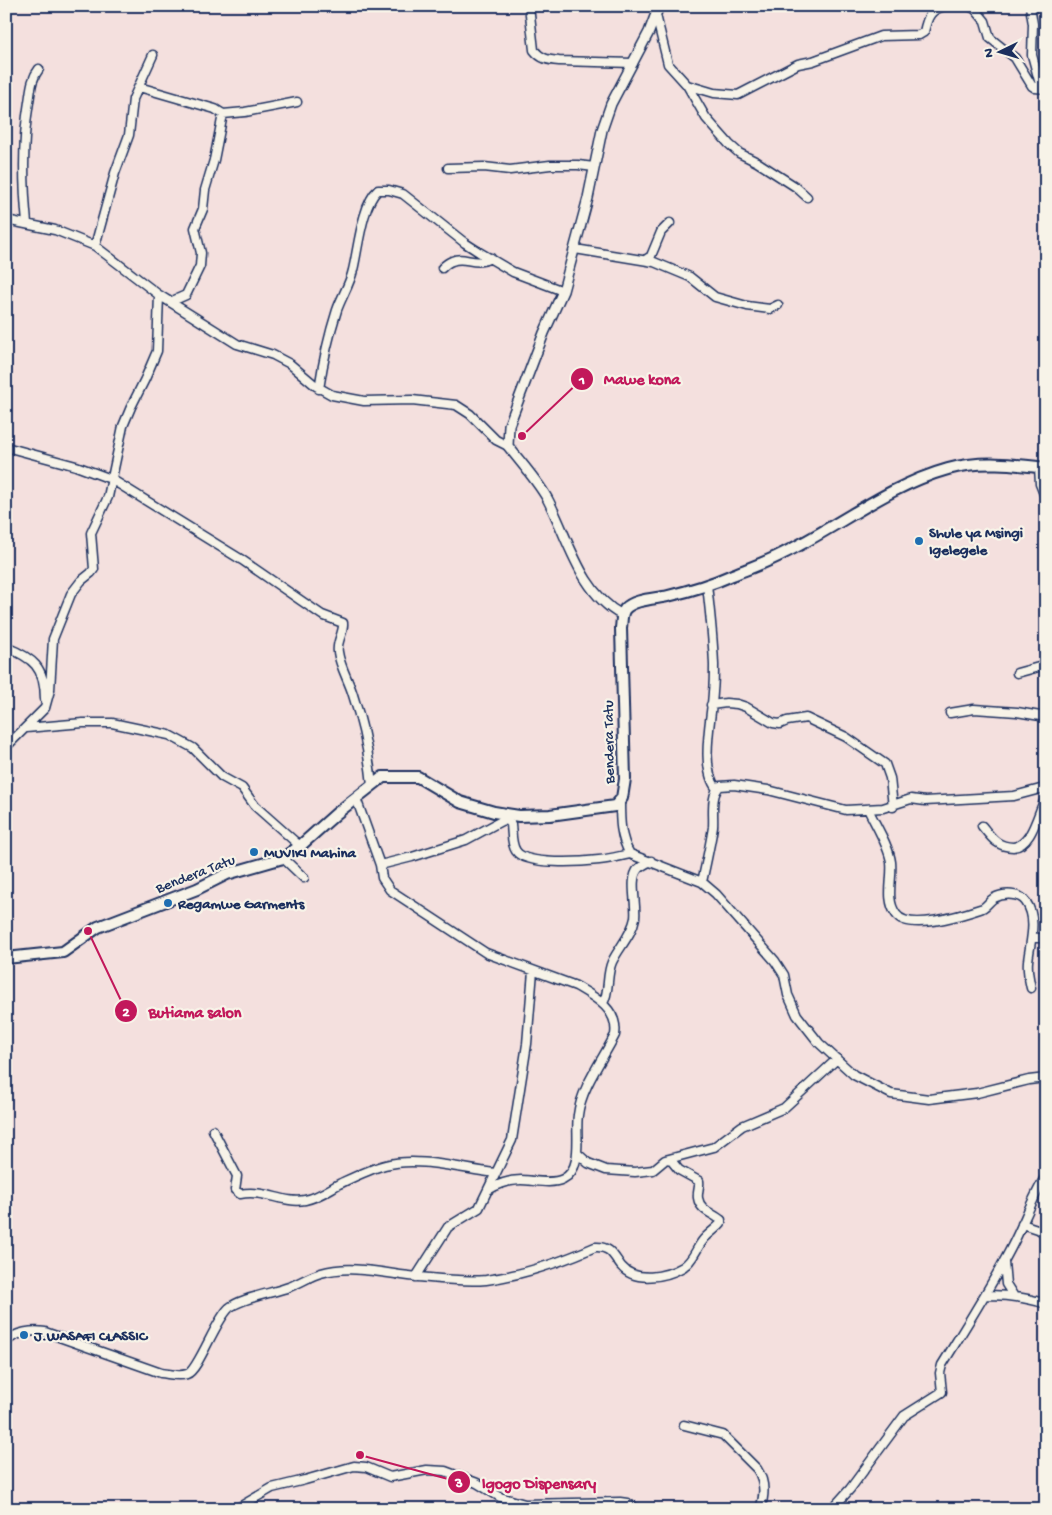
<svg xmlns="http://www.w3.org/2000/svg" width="1052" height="1515" viewBox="0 0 1052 1515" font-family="'Gochi Hand',sans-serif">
  <rect width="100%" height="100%" fill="#f4e0de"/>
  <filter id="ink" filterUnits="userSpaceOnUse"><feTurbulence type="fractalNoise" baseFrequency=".02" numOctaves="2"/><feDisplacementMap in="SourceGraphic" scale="10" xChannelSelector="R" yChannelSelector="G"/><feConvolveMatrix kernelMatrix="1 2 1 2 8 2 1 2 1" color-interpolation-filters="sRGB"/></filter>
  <g filter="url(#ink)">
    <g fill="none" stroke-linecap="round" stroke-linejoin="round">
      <defs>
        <path id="minor" d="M529,6L534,50C541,59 548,60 559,61L633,63
          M969,6L975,9L985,21L990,38L1015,58L1032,86L1035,88L1046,89
          M1030,6L1033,24L1032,55L1041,88
          M656,15L668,64L687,85L706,118L729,144L739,153L757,162L796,187L807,197
          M687,85L714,93L738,95L798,64L813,61L881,36L919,35L924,32C927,18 930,9 945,6
          M139,87L215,109L223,114L245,112L297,102
          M448,168L484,167L510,170L550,165H578L594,167
          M6,220L55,230L95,246L159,295L237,344L273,355L290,364L316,386L332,395L364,401L412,400L456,405L470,414L496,440L508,446
          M27,223C23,182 22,143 29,102C31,90 31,79 39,69
          M95,246L115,173L129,135L133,99L153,55
          M575,249L654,262L690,277L715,297L747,306L770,309L778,305
          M645,260L651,256L661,232L670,223
          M442,268C445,265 449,262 452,261C465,255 474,267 491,258
          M170,302L186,295L200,266L201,253L195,228L203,209L205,190L214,160L223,114
          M319,389C323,362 329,335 337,310C342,296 350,284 353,270C358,250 362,204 378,190H389L403,194L465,243L479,252L513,272L563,291
          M6,447L76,466L111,479L242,560L322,615L343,623C344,633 336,642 338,652C340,667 349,681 353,695C363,725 369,754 372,785
          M1039,467L1040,484L1046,499
          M707,585C710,611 713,638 714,665C714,674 714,683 713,692C712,717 699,768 717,789
          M6,647C33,658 45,667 45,699
          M1017,673L1046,665
          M711,705L726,703L737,704L746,707L773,723L780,724L787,721L806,718L846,737L885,764L890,778L893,807
          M950,713L974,709L1017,712L1046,717
          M26,728L83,723H112L169,735L193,748L222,777L242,788L255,806L300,846
          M6,747L45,708L50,690L53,639L71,594L81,581L91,573L94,569L91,533L108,497L123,426L131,407L145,379L157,351L159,295
          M356,798L380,865L382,878L390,890L486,953L576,986C595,997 619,1010 615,1035C603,1059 581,1088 578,1115C575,1133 584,1169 563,1179C551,1185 533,1180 521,1180C508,1180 498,1184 488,1190
          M620,801C620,820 620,837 630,854L702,882L716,894L775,961L784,975L788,995L797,1015L819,1043L854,1075L891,1094L929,1099L977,1093L1029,1080L1046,1078
          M868,809C875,824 889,846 891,862C893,879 885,899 896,914C908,932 962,915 980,909C986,908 989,901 994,898C1004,893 1020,893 1026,902C1038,919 1030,942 1028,961C1027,971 1029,979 1031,988
          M503,820L508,821L511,824C512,832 511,844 516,851C526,866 582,862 599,860C609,859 620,856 630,854
          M982,826C991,837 997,847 1013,847C1032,846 1038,812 1046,797
          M283,858L304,878
          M380,865L412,857L466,840L503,820L504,817
          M702,882C706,864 710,846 713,827C714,815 710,795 720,786L734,785L768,790L846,810L883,808L911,799L925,801L1014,796L1044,788
          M1032,937L1046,939
          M603,1003C610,992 606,975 612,962C619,947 632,935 635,918C637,905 629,879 638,869C641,866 647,863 651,861
          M213,1130L237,1176L235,1190L240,1194C265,1189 283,1204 305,1200C317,1198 328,1190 339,1184C354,1177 370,1169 385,1165C419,1156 461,1169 496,1173
          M577,1153L588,1163L606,1170L635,1172L653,1170L665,1160L714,1147L742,1126L784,1108L837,1059
          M1022,1224L1040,1230L1046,1235
          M1004,1262L1006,1284L1013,1295
          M416,1277L448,1227L479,1208L512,1140L527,1044L533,971
          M985,1295C1007,1295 1025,1297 1046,1304
          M6,1342C15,1332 33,1330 45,1332L161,1373C170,1374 179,1377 187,1374C198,1371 215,1321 229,1308C241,1298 273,1293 289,1287C300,1283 310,1276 321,1273C352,1264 386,1274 418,1277C440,1279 465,1282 486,1280C523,1275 561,1262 595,1247C610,1246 613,1255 621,1266C635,1283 666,1277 683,1267C694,1260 696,1248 704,1239C709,1233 716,1229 721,1223V1220C713,1213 700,1211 698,1198C697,1192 700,1187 699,1181L679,1170L670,1159
          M684,1425L723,1435L757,1469C765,1481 765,1495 760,1509
          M236,1509L272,1488L305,1480L354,1466L366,1467L390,1477L427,1470L445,1471L477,1483L500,1497L525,1504L620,1502L627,1503L638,1509
          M832,1509L850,1489L904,1416L942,1392L940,1373L942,1365C966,1326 991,1287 1012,1246C1024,1223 1032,1198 1046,1176"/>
        <path id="tertiary" d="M622,615C580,593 568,537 547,498C536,479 522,464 508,446L509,425L544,333L563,291L588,198L602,130L611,104L649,32L659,6"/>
        <path id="secondary" d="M6,958L63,952L98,927L197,889L227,874L283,858L300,846L337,813L383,777H418L460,802L494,812L519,816L550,815L615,806L622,798L625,779L621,628C622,622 621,614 625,609C634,599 655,599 668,596C689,591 710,585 730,576C747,569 765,563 782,554C838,527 887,486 948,469C980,460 1013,464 1046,468"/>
      </defs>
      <use href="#minor" stroke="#1b2f5e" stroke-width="11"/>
      <use href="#tertiary" stroke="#1b2f5e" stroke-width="12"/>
      <use href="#secondary" stroke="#1b2f5e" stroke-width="14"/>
      <use href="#minor" stroke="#f7f3e8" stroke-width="8"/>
      <use href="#tertiary" stroke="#f7f3e8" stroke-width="9"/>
      <use href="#secondary" stroke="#f7f3e8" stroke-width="10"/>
    </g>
  </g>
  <g fill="#1f6fb2" stroke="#f7f3e8" stroke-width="2">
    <circle cx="919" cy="541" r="5"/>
    <circle cx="254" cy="852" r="5"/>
    <circle cx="168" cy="903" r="5"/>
    <circle cx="24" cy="1335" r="5"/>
  </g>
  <g text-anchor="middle" stroke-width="4.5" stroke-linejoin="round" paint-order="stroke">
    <g font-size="15" font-weight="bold" fill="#1b2f5e" stroke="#f7f3e8" text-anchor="start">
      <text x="929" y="537">Shule ya Msingi<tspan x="929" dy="17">Igelegele</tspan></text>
      <text x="264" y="857">MUVIKI Mahina</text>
      <text x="178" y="908">Regamwe Garments</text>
      <text x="34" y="1340">J.WASAFI CLASSIC</text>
    </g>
    <g font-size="15" fill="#1b2f5e" stroke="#f7f3e8">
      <text transform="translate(608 742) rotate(-91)" y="5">Bendera Tatu</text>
      <text transform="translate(195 873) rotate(-21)" y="5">Bendera Tatu</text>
    </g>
  </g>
  <path fill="none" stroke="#c2185b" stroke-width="2" d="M522 436L582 379M88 931L126 1011M360 1455L459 1482"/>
  <g fill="#c2185b" stroke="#f7f3e8" stroke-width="2">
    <circle cx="522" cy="436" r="5"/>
    <circle cx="88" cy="931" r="5"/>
    <circle cx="360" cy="1455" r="5"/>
    <circle cx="582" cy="379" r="12"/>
    <circle cx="126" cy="1011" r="12"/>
    <circle cx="459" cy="1482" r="12"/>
  </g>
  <g font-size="15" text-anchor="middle" font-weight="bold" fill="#fff">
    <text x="582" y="384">1</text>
    <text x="126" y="1016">2</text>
    <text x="459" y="1487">3</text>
  </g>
  <g font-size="16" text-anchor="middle" font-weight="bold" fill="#c2185b" stroke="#f7f3e8" stroke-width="4.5" stroke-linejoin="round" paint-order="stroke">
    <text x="642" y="384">Mawe kona</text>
    <text x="195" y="1017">Butiama salon</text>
    <text x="539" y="1488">Igogo Dispensary</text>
  </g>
  <rect width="1052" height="1515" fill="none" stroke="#f7f3e8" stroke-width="25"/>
  <rect x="12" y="12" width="1027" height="1490" fill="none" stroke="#1b2f5e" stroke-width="2" filter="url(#ink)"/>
  <g transform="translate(1000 52) rotate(265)" stroke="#f7f3e8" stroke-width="4" paint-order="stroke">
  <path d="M0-4L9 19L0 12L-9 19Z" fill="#1b2f5e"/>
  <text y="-8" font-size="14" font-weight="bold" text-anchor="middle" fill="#1b2f5e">N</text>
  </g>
</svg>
